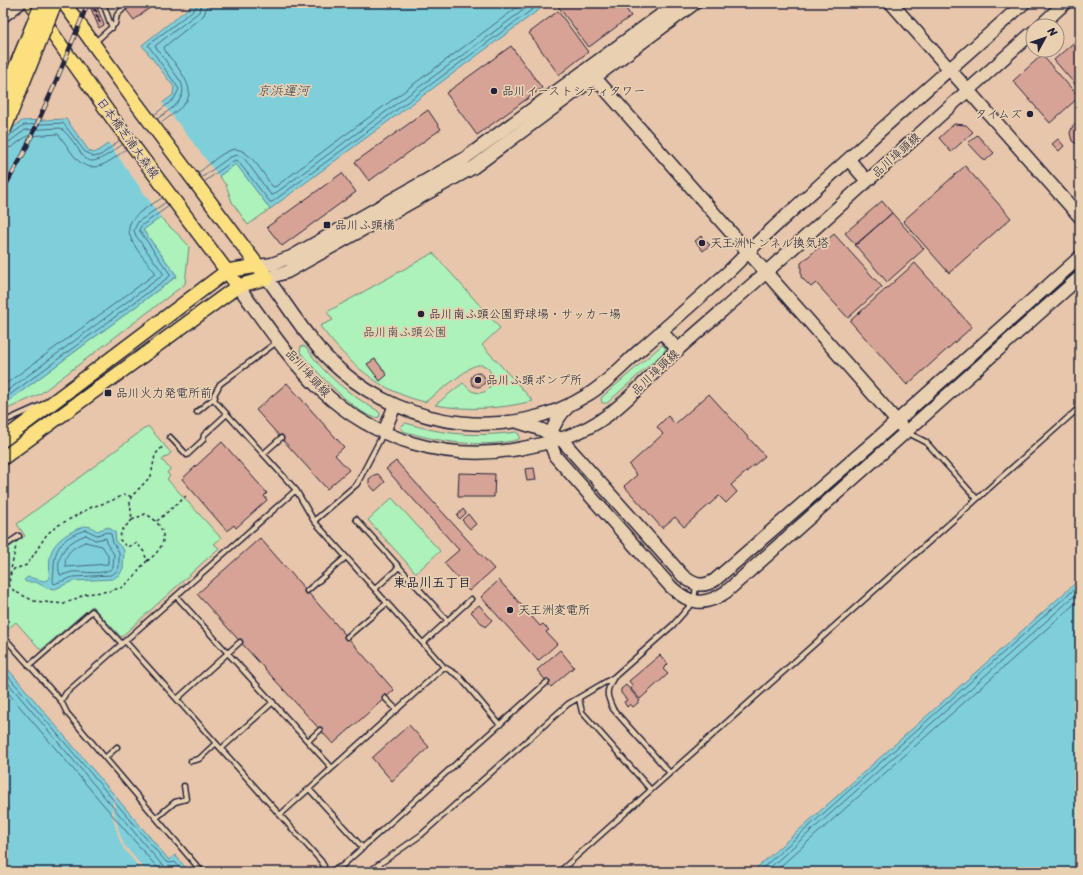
<svg xmlns="http://www.w3.org/2000/svg" width="1083" height="875" viewBox="0 0 1083 875" font-family="Sriracha,'Klee One',sans-serif">
  <rect width="100%" height="100%" fill="#e8c6ab"/>
  <filter id="ink" filterUnits="userSpaceOnUse"><feTurbulence type="fractalNoise" baseFrequency=".025" numOctaves="2"/><feDisplacementMap in="SourceGraphic" scale="8" xChannelSelector="R" yChannelSelector="G"/><feConvolveMatrix kernelMatrix="1 2 1 2 8 2 1 2 1" color-interpolation-filters="sRGB"/></filter>
  <g filter="url(#ink)">
    <path fill="#adf1bb" stroke="#688a7b" d="M236,163L270,209L248,225L232,202L226,185L219,176Z
      M160,217C170,228 180,235 189,246L185,284L40,394L3,411V405L177,276L143,230Z
      M433,253L500,328L482,345L533,401C500,409 469,411 435,405L463,383C467,386 469,391 475,392C499,399 497,353 470,368L425,402C380,392 347,362 320,326L333,320L327,312Z
      M662,345L666,348L664,352L607,403H602L601,398Z
      M301,346L306,347C324,375 350,395 378,411L380,414L379,417C363,423 310,365 300,352Z
      M406,423C443,435 478,437 516,432L519,434L520,438C517,441 511,441 506,442C471,447 436,441 403,431L401,426Z
      M148,426L171,453L162,460L170,469L167,473L170,476L167,479L221,538L214,544L219,548L121,637L92,606L41,650L16,622L3,633V552L25,536L17,524Z
      M392,498L440,551L416,573L368,520Z"/>
    <path fill="#7fcfdb" stroke="#5a8a9b" d="M195,3H548L270,209L236,164L143,230L177,276L3,405V135L22,121L66,119L89,151L94,153L98,151L173,95L174,87L142,45Z
      M85,526L91,527L97,531L108,527L115,532L116,542L124,550L123,568L120,574L113,579L73,581L55,589L47,588L36,582H26L24,580L28,577L44,581L49,579C50,572 49,564 50,557C53,540 71,531 85,526Z
      M1080,579V872H752Z
      M3,663L169,860L175,855L189,872H3Z"/>
    <path fill="#e8c6ab" d="M161,101L220,178L162,219L108,142Z
      M114,793L116,796L114,813L119,832L124,845L147,872H143L124,849L119,839L112,814Z"/>
    <g fill="none" stroke-linecap="round" stroke-linejoin="round">
      <path stroke="#47677b" stroke-width="1" d="M154,115L174,99L179,89L148,45L196,8L197,3
        M157,119C169,110 189,100 181,82L155,46L199,12L202,3
        M161,123C192,100 199,96 174,62C170,58 165,52 164,47L204,15L208,3
        M9,136L24,125L63,123L85,152L94,157L101,155L120,140
        M3,143L9,142L25,130L61,128C90,155 78,178 123,144
        M3,149L12,147L27,136L58,134C64,141 69,150 75,157C91,178 111,161 126,149
        M198,173C208,166 219,154 231,150C247,144 264,175 272,186L275,187L523,3
        M201,178L230,157L238,155L244,158L271,195H273L533,3
        M204,182L233,161L237,160L270,202H272L541,3
        M3,386L155,274V272C146,260 120,235 132,220C139,211 153,204 162,198
        M3,394L163,275V273L136,236L134,230L138,222L166,202
        M3,400L170,276V274L139,230L141,226L169,206
        M86,530L97,535L107,532L111,534L113,543L119,552V567L117,571L111,575L73,577L54,584C52,580 54,574 54,568C54,546 65,536 86,530Z
        M86,535L95,540L106,538L108,546L114,554L113,568C102,576 85,571 72,572C68,573 64,575 60,575C54,555 68,541 86,535Z
        M85,542L102,546L108,555V564L66,567C62,554 75,546 85,542Z
        M3,670L166,862L170,863L175,862L184,872
        M3,677L162,865L168,868H174L177,872
        M3,687L161,872
        M758,872L1080,584
        M765,872L1080,591
        M774,872L1080,599"/>
    </g>
    <path fill="#d6a396" stroke="#22223b" d="M91,3H98L97,7L104,25L99,28L90,6Z
      M121,3H156L134,20Z
      M559,3H622L631,16L589,47L557,5Z
      M558,11L588,52L559,75L529,33Z
      M1080,37V90L1054,60Z
      M511,46L542,88L477,135L446,93Z
      M1042,55L1079,97L1050,123L1013,81Z
      M428,110L441,129L369,181L355,162Z
      M1079,121H1080V146L1072,141L1070,133L1073,125Z
      M954,124L966,125L973,132L951,152L939,138Z
      M977,135L994,153L985,161L968,143Z
      M1058,139L1064,146L1059,151L1052,144Z
      M1080,165V173L1076,168Z
      M965,166L1011,218L949,273L903,221Z
      M342,173L356,192L282,246L267,227Z
      M882,201L892,213L856,245L845,233Z
      M892,213L924,249L887,282L855,245Z
      M834,234L882,287L848,318L816,283L811,287L801,277V263Z
      M701,236L710,245L703,251L695,241Z
      M915,263L972,327L907,385L850,321Z
      M375,359L387,375L380,381L367,364Z
      M471 380a7 7 0 1 1 14 0a7 7 0 1 1-14 0Z
      M287,383L344,447L335,455L349,470L327,489L256,410Z
      M709,394L765,456L731,485L737,492L726,503L719,496L684,527L675,517L662,528L624,486L637,475L629,465L663,434L657,427L668,416L675,424Z
      M222,442L267,493L264,496L267,500L236,528L234,525L227,531L182,479Z
      M396,461L494,569L469,591L444,563L459,550L386,469Z
      M534,468L536,480L527,481L525,469Z
      M459,473L495,474L494,497H458Z
      M378,474L385,482L375,491L369,484V479L374,475Z
      M463,509L466,513L460,519L457,516Z
      M468,514L476,524L470,529L462,520Z
      M260,538L394,690L333,744L197,594Z
      M499,580L540,626L543,624L549,630L546,632L557,644L538,661L481,597Z
      M479,605L492,620L485,627L471,612Z
      M560,650L574,667L551,687L537,670Z
      M660,655L668,664L663,669L668,674L640,699L631,689L633,686L629,681Z
      M626,685L640,701L633,707L630,704L627,707L624,702L627,700L621,693V689Z
      M409,725L429,747L392,781L372,758Z"/>
    <g fill="none" stroke-linecap="round" stroke-linejoin="round">
      <defs>
        <path id="lane" d="M103,3L112,28
          M94,43L115,24L117,15L125,7
          M277,342L220,384L214,395L215,401L296,490L314,521L444,667L459,676L500,725
          M197,412L215,397
          M3,422L41,405
          M908,433L926,442L977,499
          M170,437L187,455L203,440L204,435L227,414
          M263,454L281,438
          M356,519L447,620
          M314,521L357,484L383,434
          M3,547L19,536
          M375,589L399,567
          M307,591L346,557
          M176,596L332,768
          M3,636L61,701
          M347,637L387,603
          M125,641L321,861L324,866V872
          M423,643L471,599
          M29,666L92,611L122,644
          M613,679C605,692 607,696 613,709L670,773
          M385,698L397,710
          M177,699L240,642
          M579,699L582,712L651,790
          M308,741L320,730
          M221,749L273,702
          M105,758L117,747
          M191,761L199,759L216,743
          M309,789L363,848
          M280,815L444,667
          M156,818L175,802L186,799L184,786
          M202,872L67,713L61,701L66,693L296,490
          M329,872L342,866L547,682
          M368,872L421,835L568,704L614,677L673,625L694,601L696,585
          M559,872L1080,407"/>
        <path id="secondary" d="M695,3L474,167L287,272L267,278C290,309 311,345 340,370C408,429 511,443 589,394C607,383 624,364 640,350C670,324 699,298 728,272C742,259 755,244 770,231C853,153 939,79 1024,3
          M891,3L1080,217
          M3,16L20,3
          M1040,26L1065,3
          M590,72L901,426
          M849,160L867,181
          M258,266L272,264L291,257L464,159L677,3
          M238,286C264,321 289,360 321,390C374,440 446,462 518,449C550,443 582,435 608,415C632,397 653,373 675,352C704,326 734,301 763,275C853,193 943,113 1033,32
          M661,331L678,350
          M569,406C560,414 551,428 550,440C550,445 554,451 555,456L671,587C689,604 704,607 726,592L1080,277
          M518,422L540,429L561,439L683,576C694,585 702,588 715,580L878,438L1080,257
          M384,432L395,405"/>
        <path id="primary" d="M31,3L113,119L238,286
          M3,440L227,271L258,266
          M3,458L238,286L267,278L136,103L64,3"/>
      </defs>
      <use href="#lane" stroke="#22223b" stroke-width="7"/>
      <use href="#secondary" stroke="#22223b" stroke-width="15"/>
      <use href="#primary" stroke="#22223b" stroke-width="16"/>
      <path stroke="#22223b" stroke-width="1.5" stroke-dasharray="3 3" stroke-linecap="butt" d="M93,3L92,6L100,23
        M95,3L94,6L99,22
        M96,4L95,6L100,23
        M131,497L126,494L111,501L92,507L57,526L47,534L27,565L14,569L10,575L9,585L14,591L34,601L64,604L86,594L110,591L123,587L136,575L139,569L147,561L144,552L137,543L127,547L120,540L121,531L132,520L130,503L131,497L151,476L155,455L164,445
        M132,520L145,514C156,518 167,532 162,544C159,551 153,557 147,561
        M157,521L186,496
        M10,574L16,546"/>
      <use href="#lane" stroke="#e9d0b1" stroke-width="4"/>
      <use href="#secondary" stroke="#e9d0b1" stroke-width="12"/>
      <use href="#primary" stroke="#fce080" stroke-width="13"/>
      <defs>
        <path id="rail" d="M3,190L24,153L55,84L88,3"/>
      </defs>
      <use href="#rail" stroke="#22223b" stroke-width="4.5"/>
      <use href="#rail" stroke="#e9d0b1" stroke-width="3" stroke-dasharray="9" stroke-linecap="butt"/>
      <defs>
        <path id="highway-bridge" d="M3,100L43,3
          M3,130L54,3"/>
      </defs>
      <use href="#highway-bridge" stroke="#22223b" stroke-width="18" stroke-linecap="butt"/>
      <use href="#highway-bridge" stroke="#fce080" stroke-width="15"/>
    </g>
  </g>
  <g fill="#22223b" stroke="#e9d0b1" stroke-width="1.5">
    <circle cx="494" cy="91" r="4"/>
    <circle cx="1030" cy="114" r="4"/>
    <rect x="323" y="221" width="8" height="8" rx="2"/>
    <circle cx="702" cy="243" r="4"/>
    <circle cx="421" cy="314" r="4"/>
    <circle cx="478" cy="380" r="4"/>
    <rect x="104" y="389" width="8" height="8" rx="2"/>
    <circle cx="510" cy="610" r="4"/>
  </g>
  <g text-anchor="middle" stroke-width="3.5" stroke-linejoin="round" paint-order="stroke">
    <g font-size="12" fill="#22223b" stroke="#e9d0b1" text-anchor="start">
      <text x="502" y="95">品川イーストシティタワー</text>
      <text x="1022" y="118" text-anchor="end">タイムズ</text>
      <text x="335" y="229">品川ふ頭橋</text>
      <text x="710" y="247">天王洲トンネル換気塔</text>
      <text x="429" y="318">品川南ふ頭公園野球場・サッカー場</text>
      <text x="486" y="384">品川ふ頭ポンプ所</text>
      <text x="116" y="397">品川火力発電所前</text>
      <text x="518" y="614">天王洲変電所</text>
    </g>
    <g font-size="12" fill="#22223b" stroke="#e9d0b1">
      <text transform="translate(128 138) rotate(54)" y="4">日本橋芝浦大森線</text>
      <text transform="translate(896 155) rotate(-42)" y="4">品川埠頭線</text>
      <text transform="translate(655 372) rotate(-43)" y="4">品川埠頭線</text>
      <text transform="translate(308 373) rotate(48)" y="4">品川埠頭線</text>
    </g>
    <g font-size="12" fill="#37414e" stroke="#e9d0b1">
      <text x="405" y="336">品川南ふ頭公園</text>
    </g>
    <g font-size="13" font-style="italic" fill="#35455b" stroke="#e9d0b1">
      <text x="283" y="95">京浜運河</text>
    </g>
    <g font-size="13" font-weight="bold" fill="#22223b" stroke="#e9d0b1">
      <text x="432" y="587">東品川五丁目</text>
    </g>
  </g>
  <rect width="1083" height="875" fill="none" stroke="#e9d0b1" stroke-width="16"/>
  <rect x="8" y="8" width="1067" height="859" fill="none" stroke="#22223b" stroke-width="1.5" filter="url(#ink)"/>
  <g transform="translate(1045 38) rotate(50)"><circle r="19" fill="#e9d0b1" stroke="#998a82"/>
  <path d="M0-3L7 15L0 10L-7 15Z" fill="#22223b"/>
  <text y="-6" font-size="11" font-weight="bold" text-anchor="middle" fill="#22223b">N</text>
  </g>
</svg>
